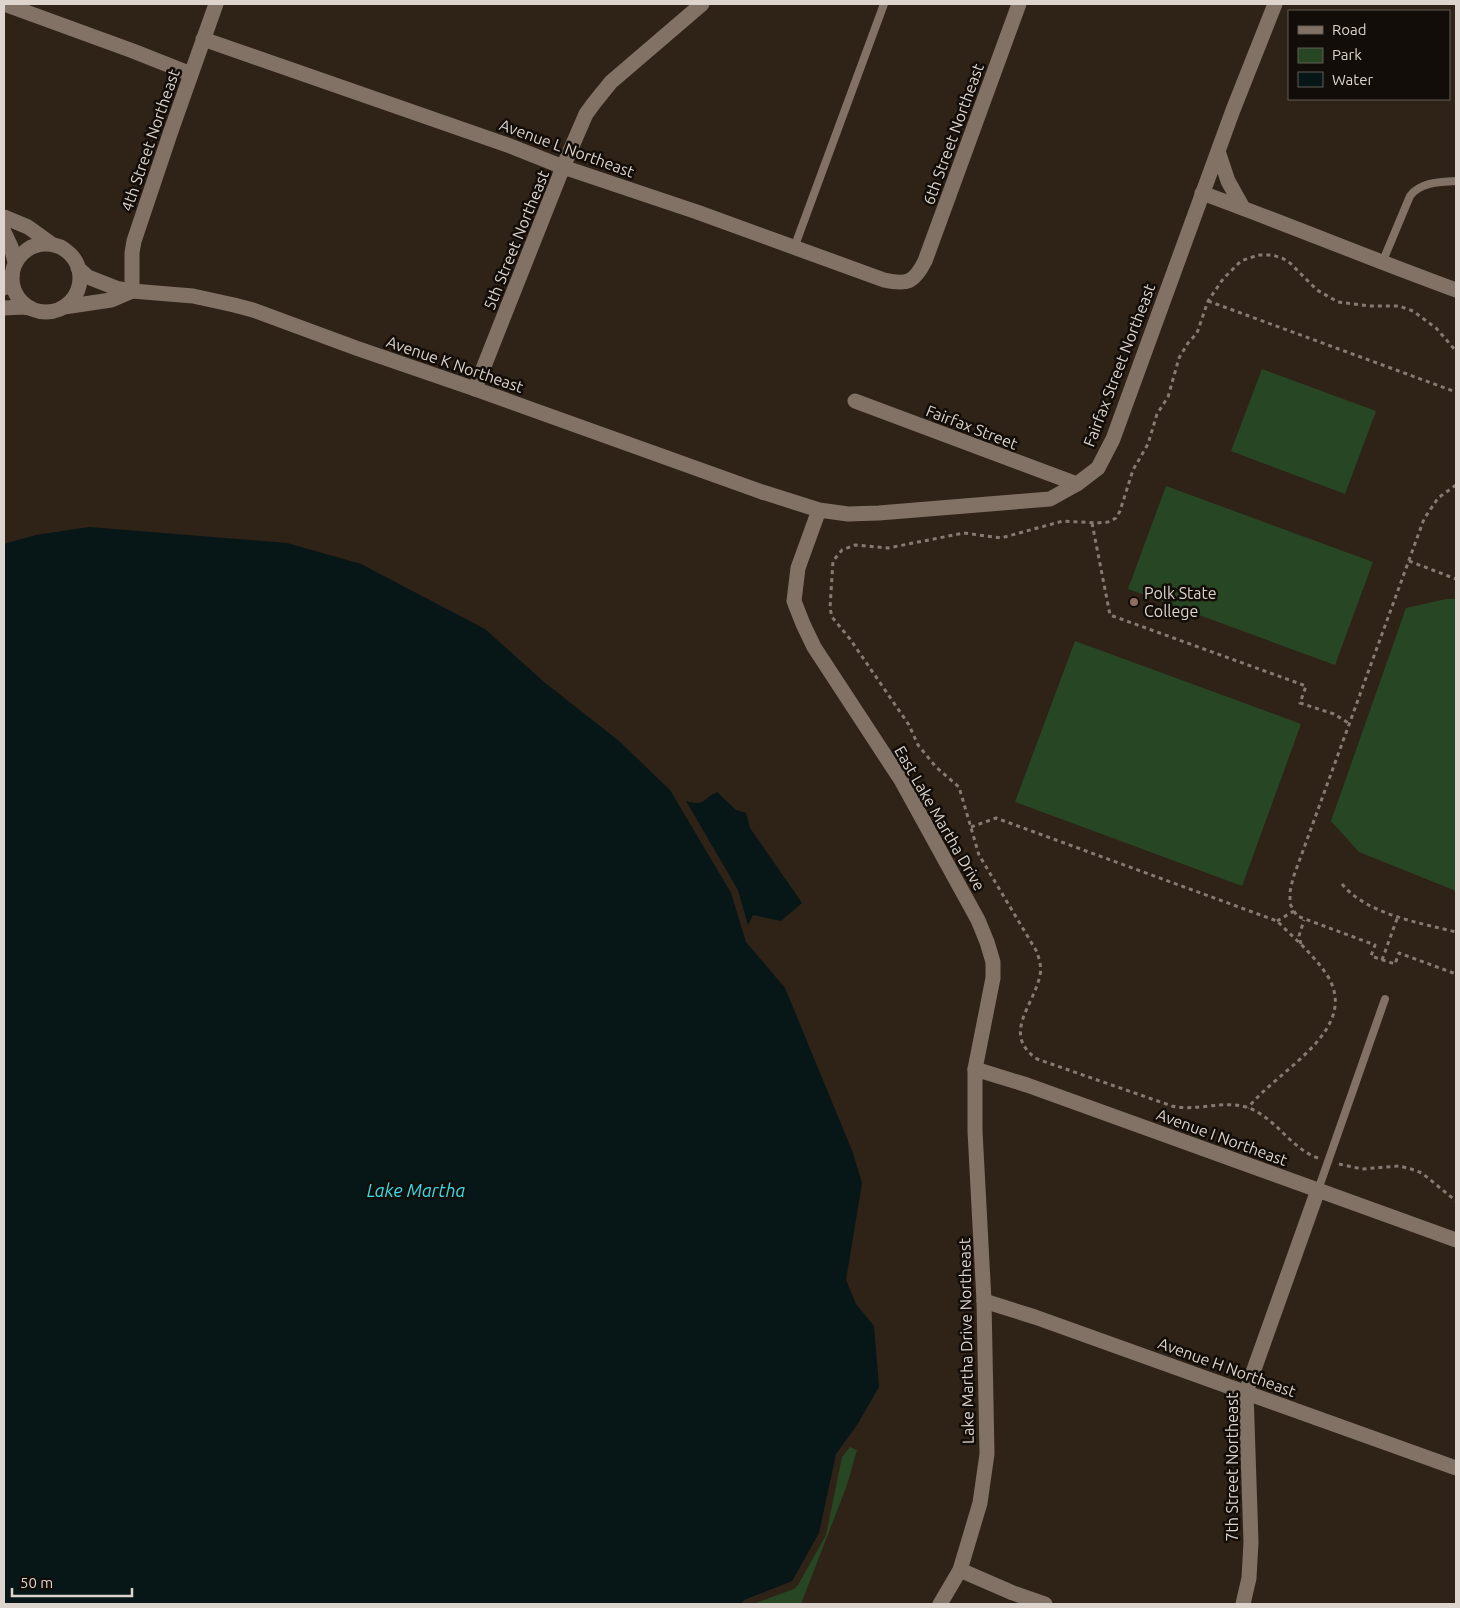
<svg xmlns="http://www.w3.org/2000/svg" width="1460" height="1608" viewBox="0 0 1460 1608" font-family="Ubuntu,sans-serif">
  <rect width="100%" height="100%" fill="#2f2217"/>
  <path fill="#274724" d="M1262,369L1376,411L1345,494L1231,451Z
    M1166,486L1373,562L1335,665L1128,589Z
    M1446,599H1456V891L1359,852L1331,821L1406,608Z
    M1075,641L1301,724L1242,886L1015,802Z
    M850,1447L857,1450L847,1485L801,1604H753L794,1589L798,1585L826,1535L842,1457Z"/>
  <path fill="#071617" d="M89,527L287,543L361,564L485,629L544,682L619,741L670,790L731,893L746,942L785,988L853,1153L862,1183L846,1280L856,1304L874,1326L879,1387L857,1425L836,1454L819,1533L792,1581L744,1600L741,1604H4V544L36,535Z
    M717,792L736,810L746,813L750,828L802,903L781,921L753,915L748,925L738,890L686,801C705,807 702,799 717,792Z"/>
  <g fill="none" stroke-linecap="round" stroke-linejoin="round">
    <path stroke="#867b72" stroke-width="3" stroke-dasharray="4 4" stroke-linecap="butt" d="M1208,301L1456,392
      M1456,485L1438,498L1424,519L1293,878L1290,892V904L1297,916L1375,945L1371,956L1395,964L1399,953L1456,974
      M1092,523L1110,615L1306,686L1300,703L1334,714L1350,724
      M1409,561L1456,579
      M971,827L996,818L1277,921C1294,938 1313,954 1327,975C1362,1030 1277,1070 1248,1108
      M1342,884C1366,914 1420,923 1456,932
      M1277,921L1294,911
      M1301,944L1299,936L1304,920
      M1382,960L1398,916
      M1318,1158C1290,1148 1277,1119 1249,1108C1224,1099 1197,1112 1172,1106L1037,1059C1001,1034 1034,1006 1040,975C1042,967 1039,959 1037,952L979,855L959,787L936,767L918,745L909,725L850,639L832,617L830,608L833,561L842,550L855,545L888,548L964,533L1001,538L1063,521L1096,523L1108,522L1116,518L1120,511L1133,470L1148,444L1157,414L1168,397L1179,358L1188,343L1197,333L1208,301L1223,279L1241,261L1258,255H1272L1282,258L1290,263L1317,290L1338,302L1369,306H1399L1413,311L1436,328L1456,351
      M1339,1164L1362,1169L1399,1166L1411,1169L1422,1173L1456,1201"/>
    <path stroke="#817265" stroke-width="8" d="M794,248L884,4
      M1382,263L1410,196C1420,182 1440,182 1456,181
      M1318,1190L1385,999"/>
    <path stroke="#817265" stroke-width="15" d="M4,4L133,51L191,74
      M203,39L510,146L563,167L697,212L884,280C907,285 914,283 925,261L1019,4
      M1202,193C1287,224 1371,259 1456,290
      M4,288L12,276
      M132,291V253L134,241L171,131L216,4
      M4,308L23,307L30,308
      M475,389L563,167L586,114L594,103L611,82L702,4
      M855,401L1077,484
      M975,1069L1027,1085L1456,1240
      M984,1301L1035,1317L1456,1468
      M960,1570L1013,1593L1045,1604
      M1243,1604L1249,1578L1251,1542L1246,1392L1318,1190"/>
    <path stroke="#817265" stroke-width="15" d="M1218,151L1228,181L1243,208
      M4,217L28,227L53,245
      M4,232L11,247L15,262
      M12 278a34 34 0 1 1 68 0a34 34 0 1 1-68 0Z
      M78,268L88,277L116,288L132,291L193,296L234,305L253,310L356,348L475,389L762,492L819,510L848,514L879,513L1050,499L1077,484L1098,468L1113,439L1233,110L1275,4
      M64,307L111,300L132,291
      M819,510L798,568L794,601L803,624L814,647L901,780L978,920L987,942L993,962V978L975,1069V1131L984,1301L987,1454L980,1503L960,1570L940,1604"/>
  </g>
  <circle fill="#8d6e63" stroke="#120d08" stroke-width="2" cx="1134" cy="602" r="5"/>
  <g text-anchor="middle" stroke-width="5" stroke-linejoin="round" paint-order="stroke">
    <g font-size="16" fill="#ddd4cd" stroke="#120d08">
      <text transform="translate(953 134) rotate(-70)" y="6">6th Street Northeast</text>
      <text transform="translate(150 140) rotate(-71)" y="6">4th Street Northeast</text>
      <text transform="translate(567 148) rotate(20)" y="6">Avenue L Northeast</text>
      <text transform="translate(516 240) rotate(-68)" y="6">5th Street Northeast</text>
      <text transform="translate(455 364) rotate(19)" y="6">Avenue K Northeast</text>
      <text transform="translate(1119 365) rotate(-69)" y="6">Fairfax Street Northeast</text>
      <text transform="translate(972 427) rotate(21)" y="6">Fairfax Street</text>
      <text transform="translate(940 818) rotate(60)" y="6">East Lake Martha Drive</text>
      <text transform="translate(1222 1137) rotate(20)" y="6">Avenue I Northeast</text>
      <text transform="translate(966 1341) rotate(-91)" y="6">Lake Martha Drive Northeast</text>
      <text transform="translate(1227 1367) rotate(20)" y="6">Avenue H Northeast</text>
      <text transform="translate(1232 1467) rotate(-90)" y="6">7th Street Northeast</text>
    </g>
    <g font-size="16" fill="#ddd4cd" stroke="#120d08" text-anchor="start">
      <text x="1144" y="599">Polk State<tspan x="1144" dy="18">College</tspan></text>
    </g>
    <g font-size="18" font-style="italic" fill="#36dfec" stroke="#120d08">
      <text x="416" y="1197">Lake Martha</text>
    </g>
  </g>
  <rect width="1460" height="1608" fill="none" stroke="#ddd4cd" stroke-width="10"/>
  <rect x="1288" y="10" width="162" height="90" fill="#120d08" stroke="#635d57"/>
  <rect x="1298" y="26" width="25" height="8" fill="#817265" stroke="#635d57"/>
  <text x="1332" y="35" font-size="15" fill="#ddd4cd">Road</text>
  <rect x="1298" y="48" width="25" height="15" fill="#274724" stroke="#635d57"/>
  <text x="1332" y="60" font-size="15" fill="#ddd4cd">Park</text>
  <rect x="1298" y="72" width="25" height="15" fill="#071617" stroke="#635d57"/>
  <text x="1332" y="85" font-size="15" fill="#ddd4cd">Water</text>
  <path d="M12 1588v8h120v-8" fill="none" stroke="#ddd4cd" stroke-width="2.5"/>
  <text x="20" y="1588" font-size="15" fill="#ddd4cd" stroke="#120d08" stroke-width="4" paint-order="stroke">50 m</text>
</svg>
